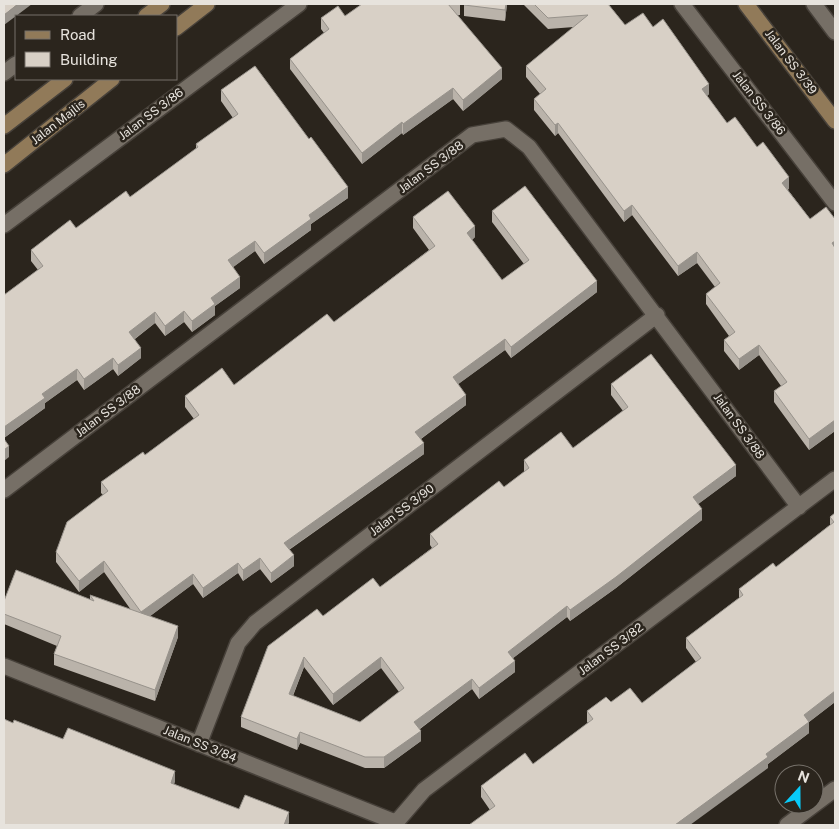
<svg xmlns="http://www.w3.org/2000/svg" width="839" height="829" viewBox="0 0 839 829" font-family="'Public Sans',sans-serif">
  <rect width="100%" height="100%" fill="#2b251d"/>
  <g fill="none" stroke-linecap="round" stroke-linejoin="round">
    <defs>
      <path id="street" d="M682,4L835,203
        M814,4L835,32
        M80,16L96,4
        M4,73L16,64
        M4,225L299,4
        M4,490L472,135L506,129L529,147L799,507
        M4,666L395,822
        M199,744L238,643L255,623L657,315
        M394,825L424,790L835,479
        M787,825L835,789"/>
      <path id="secondary" d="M746,4L835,121
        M146,16L162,4
        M176,28L207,4
        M4,126L65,79
        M4,165L112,79"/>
    </defs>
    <use href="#street" stroke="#47413a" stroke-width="18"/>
    <use href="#secondary" stroke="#47413a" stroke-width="18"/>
    <use href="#street" stroke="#766f66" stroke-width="15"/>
    <use href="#secondary" stroke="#917a59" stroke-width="15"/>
  </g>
  <path fill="#bab3aa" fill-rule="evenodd" d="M362,4H460V15H458L502,79L463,111L453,99L403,135L402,133L362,164L290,69V59L324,33L321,29V18L345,16Z
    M464,4H507L505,21L464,16Z
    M523,4H611L609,5L625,25L653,27L709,94L707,96L727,123L757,147L789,188L788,190L810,219H835V431L809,450L774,402V391L781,386L759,355L739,370L724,351V340L729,336L706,304V294L715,287L697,263L678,276L632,215L624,222L558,133L555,136L534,110V99L540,94L526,77V66L574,27L548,29Z
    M221,90L348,198L311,224V230L264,264L255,251L233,267L240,288L215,306V315L192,332L184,322L165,336L155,323L135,339L141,358L118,376L113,369L84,390L77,380L45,403V408L4,438V295L38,270L31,261V250L76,228L130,197L196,149V144L233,118L221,101Z
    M492,211L597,292L511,358L505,350L458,384L466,405L421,439L424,454L289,550L294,566L271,583L260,569L243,581L238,573L203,598L193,584L150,616L178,637L155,701L54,665V654L57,646L4,624V601L90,599V595L131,610L104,572L79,592L56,562V552L103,495L101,493V482L145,455L194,419L185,407V396L234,385L334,322L429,250L413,228V217L475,237L472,240L502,280L524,264L492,222Z
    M611,384L736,476L698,504L702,520L616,588L570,621L567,617L513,658L515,672L479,699L472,689L420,729L421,741L384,768H365L300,743L297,750L241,727V717L323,616L380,587L432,548L430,545V534L504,487L524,472V460L573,448L623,411L611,395ZM304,667L333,705L381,668L399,692L360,722L293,696Z
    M835,513V702L809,722V733L768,764V768L490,810L481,797V786L533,764L588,723L587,722V711L611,702L642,703L696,662L686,648V638L739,598V589L776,567L830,525V517Z"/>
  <path fill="#97928b" d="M18,4H32L4,25V15Z
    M506,4H507L505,21V10Z
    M502,68V79L463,111V100Z
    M709,84V94L702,100V89Z
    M453,88V99L403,135V124Z
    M402,122V133L362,164V153Z
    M558,123V133L555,136V125Z
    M789,177V188L782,193V183Z
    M348,187V198L311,224V230L264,264V253L309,215Z
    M632,205V215L624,222V211Z
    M475,226V237L467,243V233Z
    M255,241V251L228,271V260Z
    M835,241V252L832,243Z
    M697,252V263L678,276V266Z
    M240,277V288L215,306V315L192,332V321L211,298Z
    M597,281V292L511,358V347Z
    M184,311V322L165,336V326Z
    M155,312V323L129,343V332Z
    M505,339V350L453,388V377Z
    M759,345V355L739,370V359Z
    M141,348V358L118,376V365Z
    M113,358V369L84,390V379Z
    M77,369V380L45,403V408L4,438V427L42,394Z
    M466,395V405L415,443V432Z
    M835,420V431L809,450V439Z
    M424,443V454L284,553V543Z
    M9,446V457L4,461V450Z
    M736,465V476L693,508V497Z
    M702,509V520L616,588L570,621V610Z
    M294,555V566L271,583V573Z
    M260,558V569L243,581V570Z
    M104,561V572L79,592V581Z
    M238,563V573L203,598V588Z
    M193,574V584L141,623V612Z
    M567,606V617L508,662V652Z
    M178,626V637L155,701V690Z
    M304,657V667L289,705V694Z
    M381,657V668L333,705V694Z
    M515,661V672L479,699V688Z
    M472,679V689L414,733V722Z
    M835,691V702L809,722V733L768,764V768L690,825H675L766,754L804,715Z
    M421,731V741L384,768V757Z
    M300,732V743L297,750V739Z
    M175,771V782L171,793V783Z
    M289,812V823L288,825H284Z"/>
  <path fill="#d8d0c6" stroke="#97928b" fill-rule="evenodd" d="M4,4H18L4,15Z
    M362,4H448L502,68L463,100L453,88L403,124L402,122L362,153L290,59L329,29L321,18L338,6L345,16Z
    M464,4H506L505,10L464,5Z
    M534,4H608L625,25L643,13L653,27L663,19L709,84L702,89L727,123L735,117L757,147L763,142L789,177L782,183L810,219L826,207L835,219V241L832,243L835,248V420L809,439L774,391L787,382L759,345L739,359L724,340L735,332L706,294L720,283L697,252L678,266L632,205L624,211L558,123L555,125L534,99L546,89L526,66L588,15L548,18Z
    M255,66L309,139L311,137L348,187L309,215L311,219L264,253L255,241L228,260L240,277L211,298L215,304L192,321L184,311L165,326L155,312L129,332L141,348L118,365L113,358L84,379L77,369L42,394L45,398L4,427V295L43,266L31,250L70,220L76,228L126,191L130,197L198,147L196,144L238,114L221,90Z
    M525,186L597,281L511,347L505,339L453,377L466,395L415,432L424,443L284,543L294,555L271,573L260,558L243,570L238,563L203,588L193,574L141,612L104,561L79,581L56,552L67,522L108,491L101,482L143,452L145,455L199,415L185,396L222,368L234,385L327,314L334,322L435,246L413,217L448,191L475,226L467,233L502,280L529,260L492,211Z
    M651,354L736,465L693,497L702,509L616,577L570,610L567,606L508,652L515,661L479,688L472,679L414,722L421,731L384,757H365L300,732L297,739L241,717L268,646L317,609L323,616L373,578L380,587L438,544L430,534L499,481L504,487L529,468L524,460L561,432L573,448L628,407L611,384ZM304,657L333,694L381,657L404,688L360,722L289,694Z
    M4,439L9,446L4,450Z
    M835,513V691L804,715L809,722L766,754L768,757L675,825H469L495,806L481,786L525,753L533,764L593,719L587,711L606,697L611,702L630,688L642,703L701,658L686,638L743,595L739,589L773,563L776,567L834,522L830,517Z
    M16,570L94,601L90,595L178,626L155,690L54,654L61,636L4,614V601Z
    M4,719L13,723L14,720L63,739L68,728L175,771L171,783L239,809L245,795L289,812L284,825H4Z"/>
  <g text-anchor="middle" stroke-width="5" stroke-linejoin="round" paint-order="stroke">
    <g font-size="12" fill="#e7e3dd" stroke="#2b251d">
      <text transform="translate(791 62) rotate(53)" y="4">Jalan SS 3/39</text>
      <text transform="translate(759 103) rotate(52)" y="4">Jalan SS 3/86</text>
      <text transform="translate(151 114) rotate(-37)" y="4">Jalan SS 3/86</text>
      <text transform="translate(58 122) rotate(-38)" y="4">Jalan Majlis</text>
      <text transform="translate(431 167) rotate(-37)" y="4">Jalan SS 3/88</text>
      <text transform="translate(108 411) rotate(-37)" y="4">Jalan SS 3/88</text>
      <text transform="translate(739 426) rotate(54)" y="4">Jalan SS 3/88</text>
      <text transform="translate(402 510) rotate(-37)" y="4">Jalan SS 3/90</text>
      <text transform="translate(611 649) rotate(-37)" y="4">Jalan SS 3/82</text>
      <text transform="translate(200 744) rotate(22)" y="4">Jalan SS 3/84</text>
    </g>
  </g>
  <rect width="839" height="829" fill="none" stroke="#e7e3dd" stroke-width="10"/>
  <rect x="15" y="15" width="162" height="65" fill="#2b251d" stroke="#76716a"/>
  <rect x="25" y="31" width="25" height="8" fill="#917a59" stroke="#76716a"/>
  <text x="60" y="40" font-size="15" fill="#e7e3dd">Road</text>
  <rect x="25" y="52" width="25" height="15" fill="#d8d0c6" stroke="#76716a"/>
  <text x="60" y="65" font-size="15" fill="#e7e3dd">Building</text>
  <g transform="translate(799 789) rotate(21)"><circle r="24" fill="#2b251d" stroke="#76716a"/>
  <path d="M0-4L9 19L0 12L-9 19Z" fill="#08cbfa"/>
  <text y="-8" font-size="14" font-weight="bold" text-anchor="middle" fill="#e7e3dd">N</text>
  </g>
</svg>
